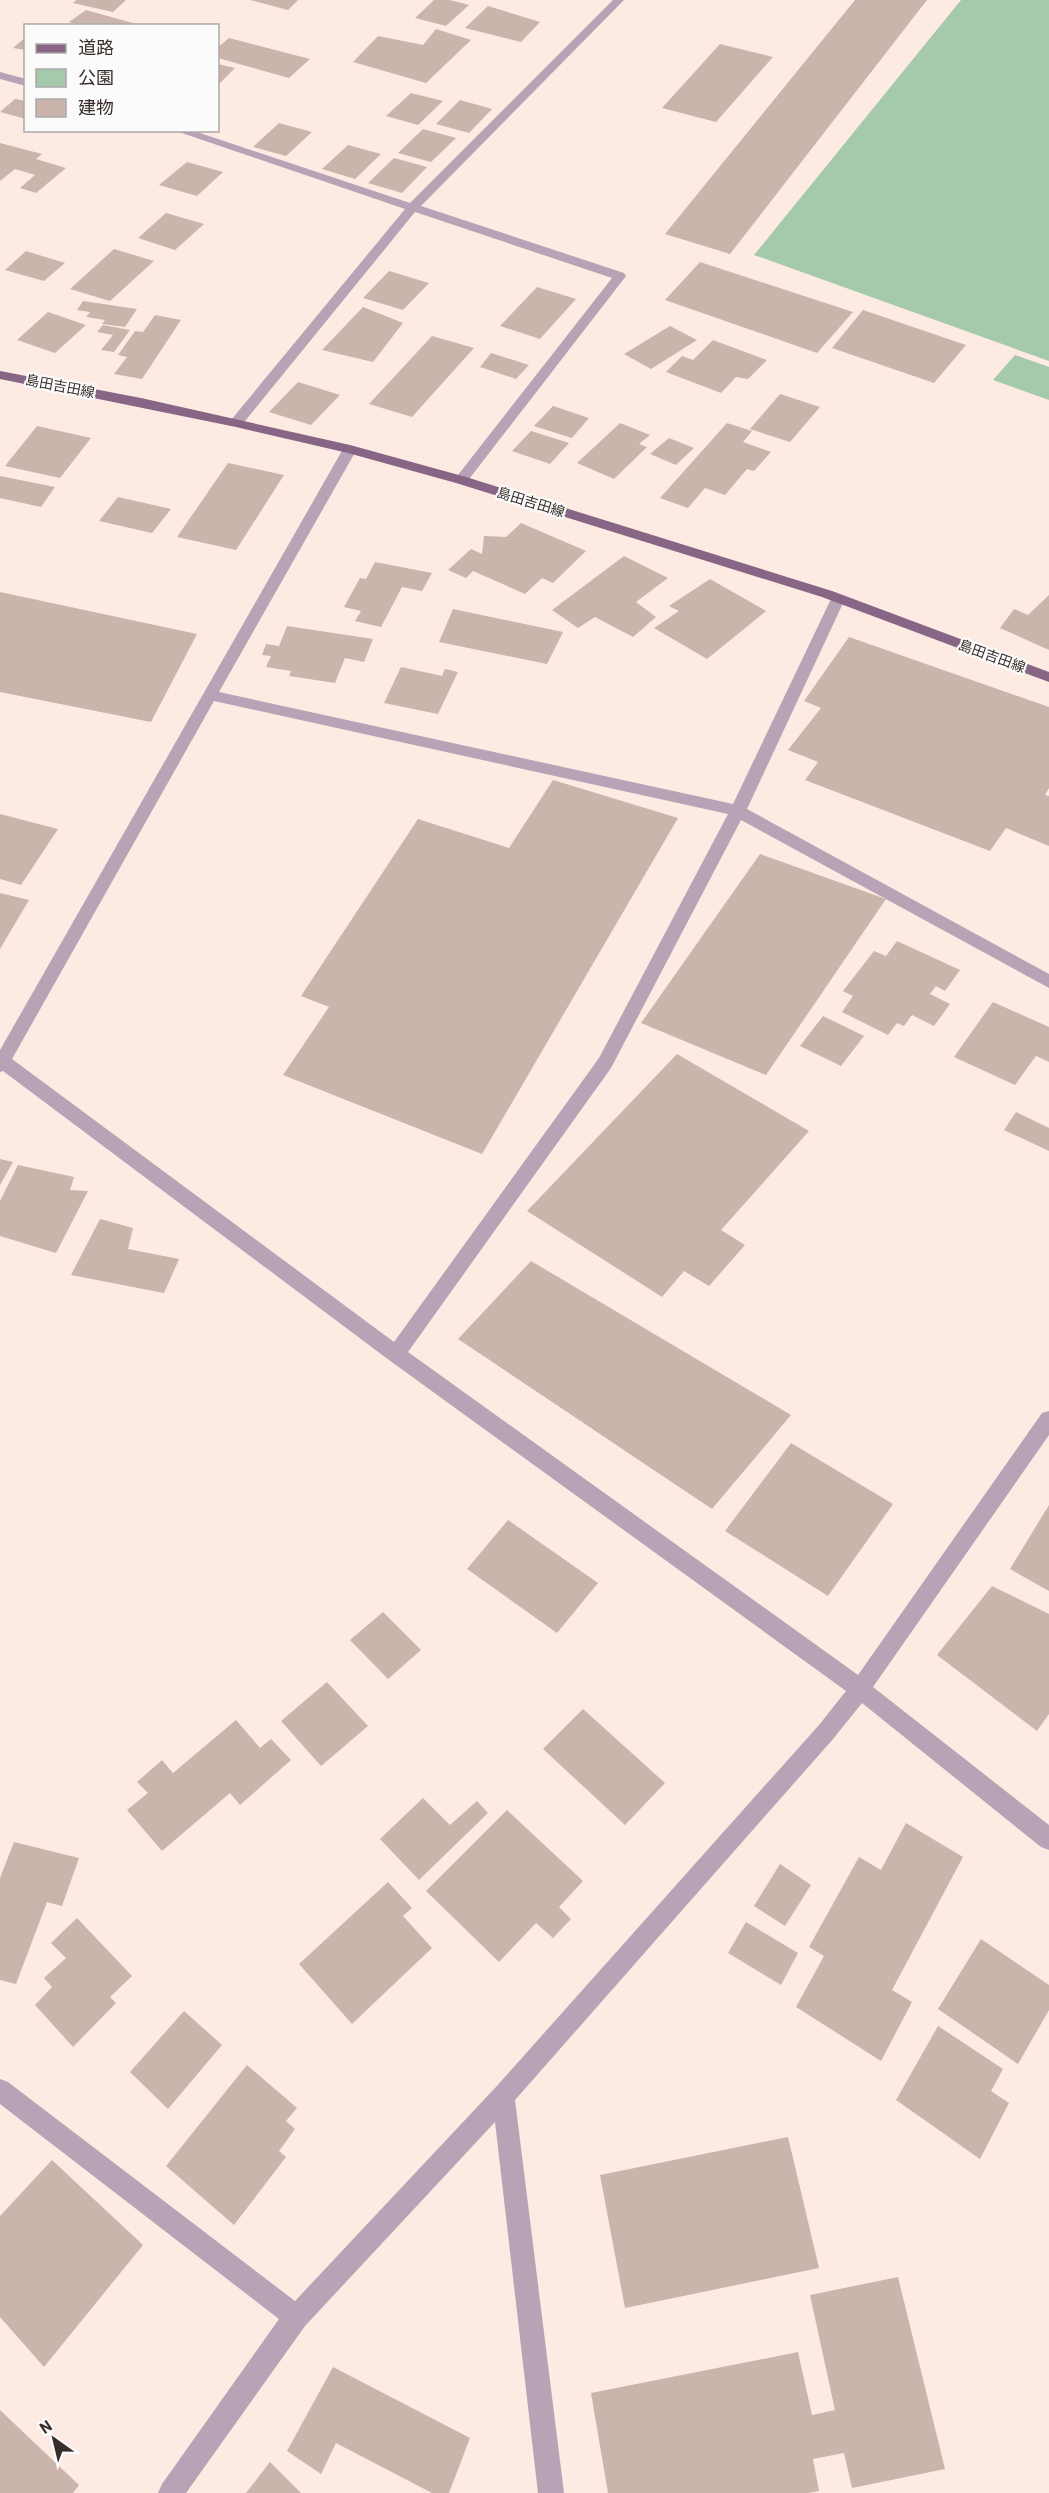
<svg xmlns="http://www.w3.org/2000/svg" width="1049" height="2493" viewBox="0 0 1049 2493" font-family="Barlow,'Noto Sans JP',sans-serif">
  <rect width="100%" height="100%" fill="#fdeae2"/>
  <path fill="#a5caab" d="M961,0H1049V361L754,255Z
    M1015,355L1049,367V400L993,380Z"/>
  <path fill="#cbb4ab" d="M76,0H126L113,12L73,3Z
    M250,0H298L288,10Z
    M434,0H450L469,5L446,26L415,18Z
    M855,0H927L730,254L665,234Z
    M488,6L540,22L521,42L465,28Z
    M86,10L140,25V26H81L69,22Z
    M436,29L471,40L426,83L353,62L378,36L423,45Z
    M26,37V50L13,48Z
    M229,38L310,59L289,78L218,58V47Z
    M720,44L773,57L716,122L662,108Z
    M218,64L235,68L218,85Z
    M411,93L443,101L418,125L386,116Z
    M15,99L26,101V119L0,112Z
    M460,100L492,109L469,133L436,124Z
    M279,123L312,132L286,156L253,147Z
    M423,129L456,138L431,162L398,153Z
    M0,143L42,154L36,159L66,168L36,193L20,188L35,175L15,169L0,181Z
    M348,145L381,154L355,179L322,169Z
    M394,158L427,167L402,193L368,183Z
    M187,162L223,172L197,196L159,185Z
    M166,213L204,224L175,250L138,238Z
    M114,249L154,261L110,301L70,289Z
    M26,251L65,263L44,281L5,270Z
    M700,262L853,312L817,353L665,300Z
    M389,271L429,283L403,310L363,298Z
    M537,287L576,299L540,339L500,326Z
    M83,301L137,309L125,327L102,324L105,320L86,317L90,312L77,310Z
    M363,307L403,323L373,362L322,350Z
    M863,310L966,345L934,383L832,348Z
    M48,312L86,325L55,353L17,340Z
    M155,315L181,320L142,379L114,374L127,357L118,355L135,331L143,332Z
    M103,325L130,330L114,352L101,350L113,335L97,332Z
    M670,326L697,340L651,369L624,354Z
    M432,336L474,348L412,417L369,404Z
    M713,340L767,360L748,379L736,377L721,393L666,372L682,356L693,360Z
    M491,353L529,365L516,379L480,367Z
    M298,382L340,395L311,425L269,412Z
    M780,394L820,407L790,442L750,429Z
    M553,406L589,418L572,438L534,426Z
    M620,423L650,435L639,444L647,447L614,479L577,463Z
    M727,423L752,431L743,442L771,452L754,471L747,469L725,495L705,488L688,508L660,498Z
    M37,426L91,438L60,478L5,466Z
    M531,431L569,443L550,464L512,451Z
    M669,438L694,448L676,465L650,454Z
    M228,463L284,475L236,550L177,537Z
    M0,476L55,487L41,507L0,498Z
    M118,497L171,509L152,533L99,521Z
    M521,523L586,551L553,583L542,578L525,594L473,571L466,578L448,570L471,549L482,554L484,536L506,537Z
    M624,556L668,578L636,602L656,617L633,637L595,617L578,628L552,610Z
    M375,562L432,573L422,591L402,587L381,627L355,621L361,611L344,607L360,578L366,579Z
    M710,579L766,611L707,659L654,628L679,611L669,606Z
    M0,592L197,634L151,722L0,692Z
    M1049,595V650L1000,628L1014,609L1028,615Z
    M453,609L563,632L547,664L439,642Z
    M287,626L373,639L364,662L345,658L335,683L289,676L291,671L266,667L271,656L262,655L266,644L279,646Z
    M849,637L1049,707V788L1045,795L1049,796V846L1006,828L990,851L805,780L818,762L788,750L821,708L804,701Z
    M401,667L442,676L445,669L458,672L438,714L384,703Z
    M553,780L678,818L482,1154L283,1075L329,1007L301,996L418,819L509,848Z
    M0,814L58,829L21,885L0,879Z
    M760,854L886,899L766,1075L641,1023Z
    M0,893L29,900L0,949Z
    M897,941L960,970L945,991L936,986L930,994L950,1004L934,1026L912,1015L904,1026L897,1023L888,1035L842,1012L853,996L843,991L874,951L886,956Z
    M993,1002L1049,1027V1062L1036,1056L1015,1085L954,1057Z
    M823,1016L864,1036L841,1066L800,1046Z
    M677,1054L809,1131L721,1230L745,1245L709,1286L684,1271L662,1297L527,1211Z
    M1016,1112L1049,1128V1151L1004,1130Z
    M0,1159L13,1162L0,1185Z
    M18,1165L74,1177L70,1190L88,1191L56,1253L0,1236V1201Z
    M100,1219L133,1228L128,1249L179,1259L164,1293L71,1275Z
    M531,1261L791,1415L712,1509L458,1339Z
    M791,1443L893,1504L828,1596L725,1531Z
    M1049,1505V1591L1010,1569Z
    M508,1520L598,1583L557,1633L467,1569Z
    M992,1586L1049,1614V1714L1037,1731L937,1655Z
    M383,1612L421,1650L388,1679L350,1640Z
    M327,1682L368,1726L321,1766L281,1721Z
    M583,1709L665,1783L625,1825L543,1749Z
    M236,1720L260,1748L271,1739L291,1760L240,1805L230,1793L162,1851L127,1810L148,1793L137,1782L162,1760L173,1773Z
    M423,1798L450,1825L477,1801L488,1813L419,1880L380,1839Z
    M507,1810L583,1881L559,1907L571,1919L553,1938L536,1923L499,1962L426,1891Z
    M906,1823L963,1857L892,1990L912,2002L881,2061L796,2007L824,1956L809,1947L859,1857L881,1870Z
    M14,1842L79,1858L62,1906L47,1902L16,1984L0,1980V1878Z
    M780,1864L811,1885L785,1926L754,1906Z
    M388,1882L412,1908L403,1916L432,1948L352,2024L299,1964Z
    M77,1918L132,1976L110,1997L116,2003L73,2047L35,2005L52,1987L44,1978L66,1958L51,1943Z
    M746,1922L798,1953L781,1985L728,1953Z
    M981,1939L1049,1985V2010L1018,2064L938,2009Z
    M184,2011L222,2045L168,2109L130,2072Z
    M938,2026L1003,2069L991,2091L1009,2103L980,2159L896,2100Z
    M247,2065L297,2108L286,2121L295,2129L279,2151L286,2157L234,2225L166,2166Z
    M788,2137L819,2268L625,2308L600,2175Z
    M52,2160L143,2245L44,2367L0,2317V2216Z
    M898,2277L945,2469L852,2488L844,2453L813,2459L819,2491L808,2493H608L591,2393L798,2352L812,2415L835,2410L810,2295Z
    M333,2367L470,2438L449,2493H432L336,2443L321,2474L287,2451Z
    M0,2410L79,2485L73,2493H0Z
    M270,2462L301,2493H246Z"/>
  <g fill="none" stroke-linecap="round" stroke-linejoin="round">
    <path fill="#b7a3b5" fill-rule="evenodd" d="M613,0H624L421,206L624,273L626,276L466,483H456L454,480L612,278L415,212L241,426H231L229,423L231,420L405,209L173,130H191L410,203Z
      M0,72L26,79V86L0,79Z
      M350,445L357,449L219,692L733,804L831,599L833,596H843L845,599L747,809L1049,974V988L741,820L611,1068L408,1352L858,1675L1042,1413L1049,1411V1435L873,1687L1049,1825V1850L1041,1847L862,1703L833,1739L515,2100L564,2493H538L495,2122L305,2326L186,2493H158L162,2484L279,2319L0,2104V2079L8,2082L295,2301L495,2088L819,1725L846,1691L389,1360L3,1071L0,1072V1050L343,449ZM214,701L728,814L599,1058L394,1342L12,1059Z"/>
    <path fill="#866585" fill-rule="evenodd" d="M0,371L141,398L350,445L466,477L832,591L1049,672V682L822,597L456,483L348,453L236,427L0,379Z"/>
  </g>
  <g text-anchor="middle" stroke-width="4.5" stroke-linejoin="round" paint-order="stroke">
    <g font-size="14" fill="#372e2b" stroke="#fbfbfb">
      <text transform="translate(60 386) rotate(11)" y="5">島田吉田線</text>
      <text transform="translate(531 502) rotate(17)" y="5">島田吉田線</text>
      <text transform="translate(992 656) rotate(20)" y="5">島田吉田線</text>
    </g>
  </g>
  <rect x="24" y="24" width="195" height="108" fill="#fbfbfb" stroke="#ada9a8" stroke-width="1.5"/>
  <rect x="36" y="44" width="30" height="9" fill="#866585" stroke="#ada9a8" stroke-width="1.5"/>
  <text x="78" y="54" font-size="18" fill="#372e2b">道路</text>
  <rect x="36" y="69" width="30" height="18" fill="#a5caab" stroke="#ada9a8" stroke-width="1.5"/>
  <text x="78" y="84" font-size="18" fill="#372e2b">公園</text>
  <rect x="36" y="99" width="30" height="18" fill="#cbb4ab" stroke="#ada9a8" stroke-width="1.5"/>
  <text x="78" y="114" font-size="18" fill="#372e2b">建物</text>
  <g transform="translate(54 2439) rotate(326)" stroke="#fbfbfb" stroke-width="4.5" paint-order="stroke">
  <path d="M0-4.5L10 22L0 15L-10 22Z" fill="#372e2b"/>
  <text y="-9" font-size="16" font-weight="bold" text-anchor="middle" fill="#372e2b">N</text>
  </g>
</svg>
